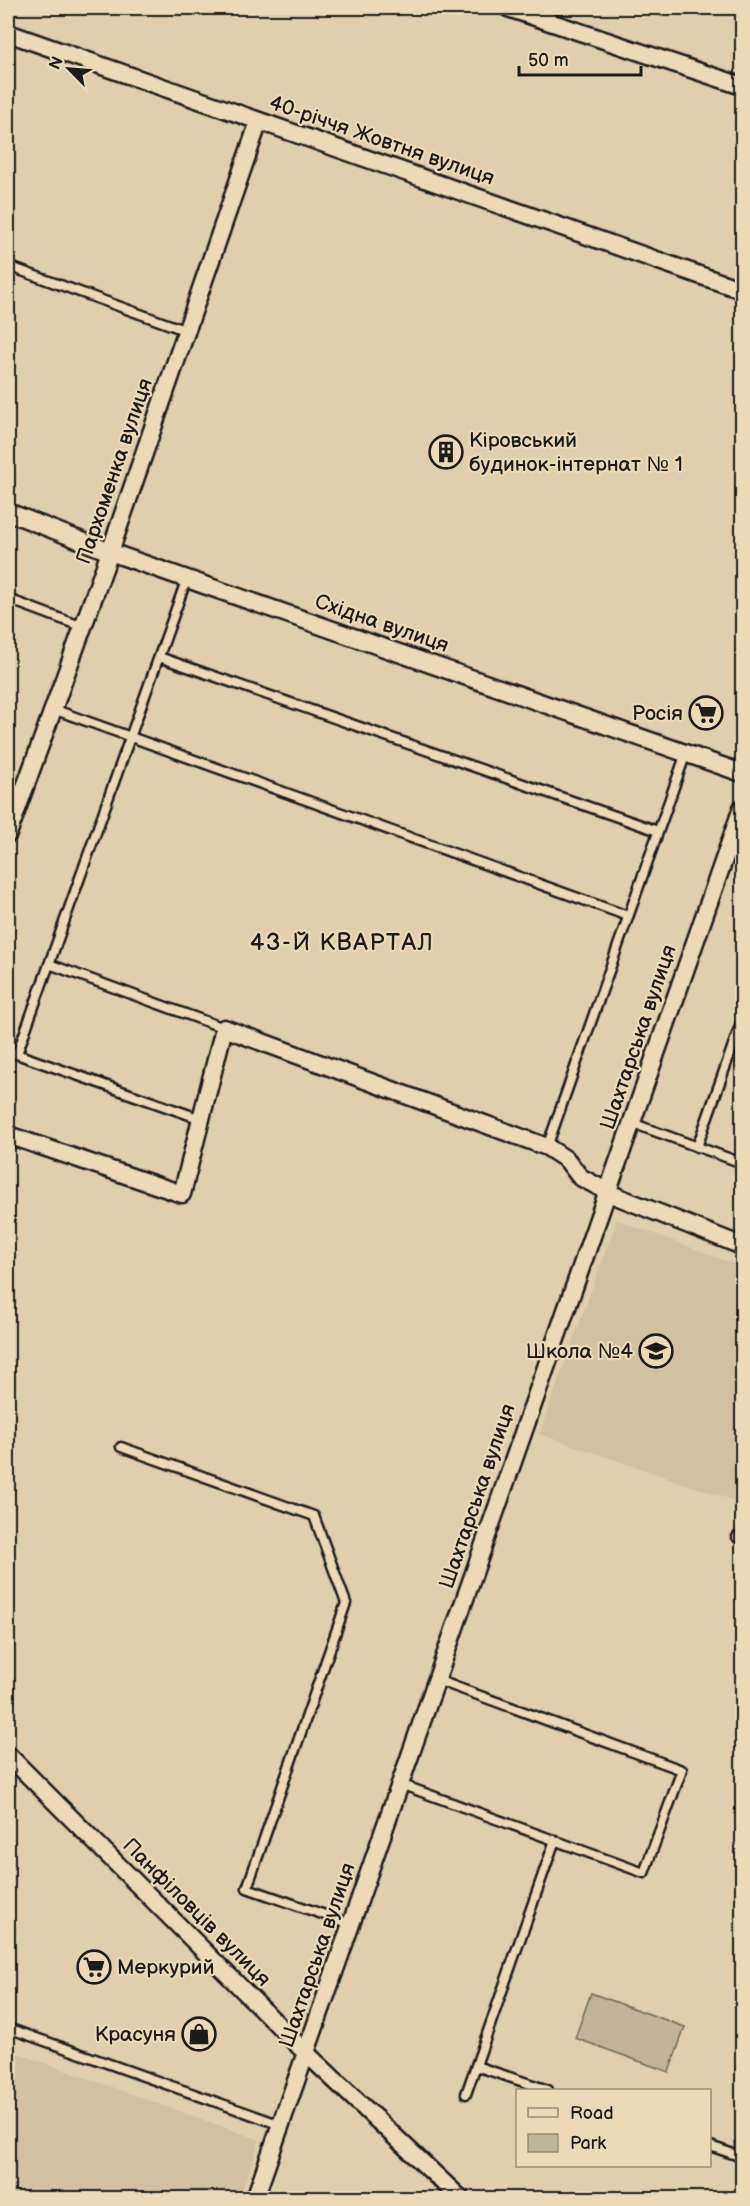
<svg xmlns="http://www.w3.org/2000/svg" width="750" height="2206" viewBox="0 0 750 2206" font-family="'Balsamiq Sans',sans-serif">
  <rect width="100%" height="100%" fill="#e0ceae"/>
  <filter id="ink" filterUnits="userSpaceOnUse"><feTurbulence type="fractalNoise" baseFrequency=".0167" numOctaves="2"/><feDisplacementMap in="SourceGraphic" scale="12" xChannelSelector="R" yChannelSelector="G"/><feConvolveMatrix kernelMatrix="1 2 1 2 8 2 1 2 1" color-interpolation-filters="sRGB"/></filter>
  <g filter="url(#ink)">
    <path fill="#d1c0a2" d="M617,1220L742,1267V1503L539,1434Z
      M8,2050L260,2140L239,2198H8Z"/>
    <path fill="#c3b398" stroke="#70685a" stroke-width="1.5" d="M591,1993L685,2027L669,2072L575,2038Z"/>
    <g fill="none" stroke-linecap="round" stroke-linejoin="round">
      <defs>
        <path id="lane" d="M8,266L187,331
          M8,599L83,627
          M159,657L658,831
          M53,709L628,916
          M49,964L224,1028
          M8,1051L201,1119
          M17,1054L187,578
          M632,1123L742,1163
          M547,1147L686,753
          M697,1147L742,1020
          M121,1447L314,1516L346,1603L247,1888L351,1924
          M737,1537L742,1539
          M400,1784L644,1873L682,1770L437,1680
          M8,2028L281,2125
          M476,2066L548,2090
          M466,2094L555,1840
          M710,2146L742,2157"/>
        <path id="street" d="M508,8L742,86
          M8,33L742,290
          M8,512L110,552L742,773
          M8,834L110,552L259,121
          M8,1135L182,1194L224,1028L547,1147L567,1160L580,1177L616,1196L742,1246
          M8,1755L306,2053L460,2198
          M255,2198L742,808"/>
      </defs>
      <use href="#lane" stroke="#1c1c1c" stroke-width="13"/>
      <use href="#street" stroke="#1c1c1c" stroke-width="21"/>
      <use href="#lane" stroke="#edd9b7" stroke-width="8"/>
      <use href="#street" stroke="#edd9b7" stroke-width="16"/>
    </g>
  </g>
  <defs>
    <symbol id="building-ring" viewBox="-11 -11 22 22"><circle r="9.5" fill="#edd9b7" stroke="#1c1c1c" stroke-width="1.5"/><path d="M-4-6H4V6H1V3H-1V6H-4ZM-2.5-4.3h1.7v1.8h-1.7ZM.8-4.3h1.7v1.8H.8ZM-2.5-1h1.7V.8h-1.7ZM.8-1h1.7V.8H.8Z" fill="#1c1c1c"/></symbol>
    <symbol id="supermarket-ring" viewBox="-11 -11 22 22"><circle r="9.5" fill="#edd9b7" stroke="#1c1c1c" stroke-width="1.5"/><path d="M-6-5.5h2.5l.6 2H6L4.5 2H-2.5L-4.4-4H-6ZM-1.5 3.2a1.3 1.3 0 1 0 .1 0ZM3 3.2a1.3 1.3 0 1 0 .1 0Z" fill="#1c1c1c"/></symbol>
    <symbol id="school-ring" viewBox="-11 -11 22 22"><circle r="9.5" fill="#edd9b7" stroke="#1c1c1c" stroke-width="1.5"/><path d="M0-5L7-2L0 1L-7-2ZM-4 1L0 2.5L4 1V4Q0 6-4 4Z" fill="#1c1c1c"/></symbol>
    <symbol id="shop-ring" viewBox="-11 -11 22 22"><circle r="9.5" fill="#edd9b7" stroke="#1c1c1c" stroke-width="1.5"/><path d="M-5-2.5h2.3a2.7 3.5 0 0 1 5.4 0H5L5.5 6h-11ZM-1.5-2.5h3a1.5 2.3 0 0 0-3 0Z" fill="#1c1c1c"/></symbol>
  </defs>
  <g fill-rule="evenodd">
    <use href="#building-ring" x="427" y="433" width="38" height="38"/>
    <use href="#supermarket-ring" x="687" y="694" width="38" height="38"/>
    <use href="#school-ring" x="637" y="1332" width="38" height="38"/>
    <use href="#supermarket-ring" x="75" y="1948" width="38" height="38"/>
    <use href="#shop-ring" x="180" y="2015" width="38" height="38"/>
  </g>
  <g text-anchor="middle" stroke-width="4.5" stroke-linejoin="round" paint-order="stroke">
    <g font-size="21" fill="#1c1c1c" stroke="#edd9b7">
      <text transform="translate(382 140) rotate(19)" y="7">40-річчя Жовтня вулиця</text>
      <text transform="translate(114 471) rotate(-71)" y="7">Пархоменка вулиця</text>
      <text transform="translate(382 623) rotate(19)" y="7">Східна вулиця</text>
      <text transform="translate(638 1037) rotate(-71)" y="7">Шахтарська вулиця</text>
      <text transform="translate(477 1496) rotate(-71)" y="7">Шахтарська вулиця</text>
      <text transform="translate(197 1912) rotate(45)" y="7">Панфіловців вулиця</text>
      <text transform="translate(317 1955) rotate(-71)" y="7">Шахтарська вулиця</text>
    </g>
    <g font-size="21" fill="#1c1c1c" stroke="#edd9b7" text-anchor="end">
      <text x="469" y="447" text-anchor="start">Кіровський<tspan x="469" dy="24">будинок-інтернат № 1</tspan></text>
      <text x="683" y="720">Росія</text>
      <text x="633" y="1358">Школа №4</text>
      <text x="117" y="1974" text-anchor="start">Меркурий</text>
      <text x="176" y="2041">Красуня</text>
    </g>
    <g font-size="24" letter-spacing="1.5" fill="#1c1c1c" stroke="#edd9b7">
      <text x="342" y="950">43-Й КВАРТАЛ</text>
    </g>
  </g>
  <rect width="750" height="2206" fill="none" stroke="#edd9b7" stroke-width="30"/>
  <rect x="15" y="15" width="720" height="2176" fill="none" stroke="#1c1c1c" stroke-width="2" filter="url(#ink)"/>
  <rect x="516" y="2089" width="195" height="78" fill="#edd9b7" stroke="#998d79" stroke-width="1.5"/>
  <rect x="528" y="2108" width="30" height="9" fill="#edd9b7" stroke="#998d79" stroke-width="1.5"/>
  <text x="570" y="2119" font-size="18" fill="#1c1c1c">Road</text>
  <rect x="528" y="2134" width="30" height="18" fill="#c3b398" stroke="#998d79" stroke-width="1.5"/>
  <text x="570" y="2149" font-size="18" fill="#1c1c1c">Park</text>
  <g transform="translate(69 69) rotate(295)" stroke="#edd9b7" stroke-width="4.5" paint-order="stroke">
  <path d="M0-4.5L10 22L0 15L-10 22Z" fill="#1c1c1c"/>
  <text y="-9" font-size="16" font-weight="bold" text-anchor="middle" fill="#1c1c1c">N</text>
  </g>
  <path d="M519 66v9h122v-9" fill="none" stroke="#1c1c1c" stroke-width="3"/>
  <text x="528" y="66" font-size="18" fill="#1c1c1c" stroke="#edd9b7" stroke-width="4.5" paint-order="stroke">50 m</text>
</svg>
